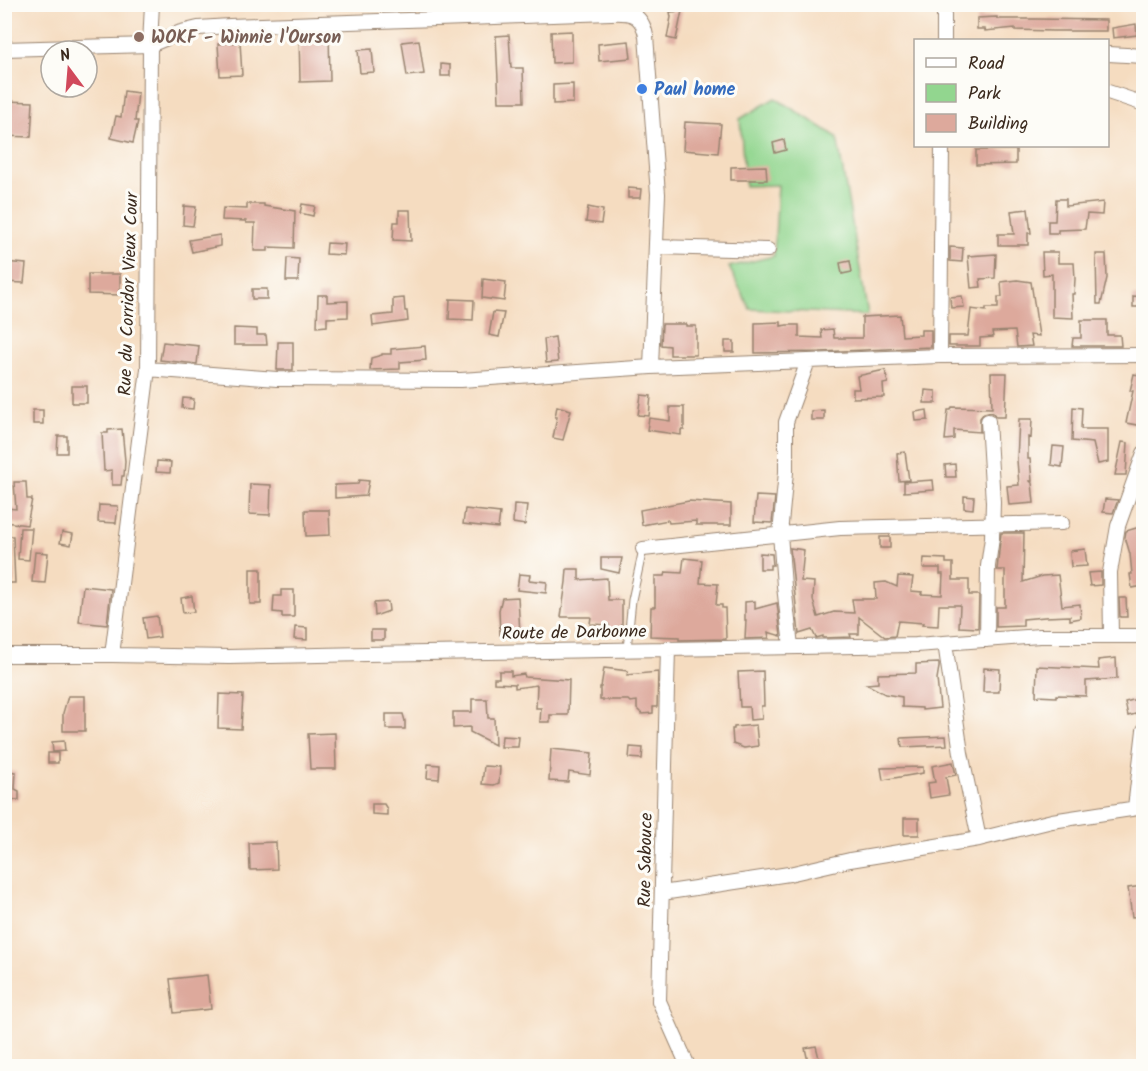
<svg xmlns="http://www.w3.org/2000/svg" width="1148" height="1071" viewBox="0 0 1148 1071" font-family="Kalam,sans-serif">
  <rect width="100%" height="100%" fill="#fdfcf7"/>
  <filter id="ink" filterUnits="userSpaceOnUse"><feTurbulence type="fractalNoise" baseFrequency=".0167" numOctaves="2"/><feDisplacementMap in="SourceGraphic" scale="12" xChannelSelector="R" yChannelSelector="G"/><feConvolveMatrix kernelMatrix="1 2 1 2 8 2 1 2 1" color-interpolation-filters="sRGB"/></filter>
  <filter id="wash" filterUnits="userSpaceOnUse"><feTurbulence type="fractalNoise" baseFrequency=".008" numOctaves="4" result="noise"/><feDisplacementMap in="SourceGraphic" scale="24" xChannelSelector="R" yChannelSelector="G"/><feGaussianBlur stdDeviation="1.35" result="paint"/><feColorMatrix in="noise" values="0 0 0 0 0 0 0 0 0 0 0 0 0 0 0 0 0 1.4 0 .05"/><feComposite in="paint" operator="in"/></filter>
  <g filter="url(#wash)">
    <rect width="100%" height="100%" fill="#f5dcc0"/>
    <path fill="#92d68f" stroke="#668056" stroke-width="1.5" d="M775,98L837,137L868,315L750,309L729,267L774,256L778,185L745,186L740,119Z"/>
    <g id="blocks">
      <path fill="#dda99c" d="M682,11L676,40L667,38L671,17L670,12Z
        M997,17V19H1036L1106,20V31H1053L1015,30V28L985,31V29H977V18Z
        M1136,24L1137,35L1113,38L1112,28Z
        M572,31V62L552,63L551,32Z
        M329,32L330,81L300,82L299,33Z
        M509,35L511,68H523L524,102H499L496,36Z
        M419,40L424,74L407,76L402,42Z
        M629,41L631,58L599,61L598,44Z
        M240,42L242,75L220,76L218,44Z
        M372,49L374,72L360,73L358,50Z
        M441,64L450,65V76H441Z
        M573,84V103L553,104V85Z
        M124,91L138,93L135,121H138L133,143L111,138L116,116L121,117Z
        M4,101L33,102L31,137L4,136Z
        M685,122L721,124L718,153L683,150Z
        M784,140L786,150L775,153L773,143Z
        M976,150H1016V164L976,165Z
        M766,166L767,180H731V167Z
        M628,188L641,189L640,198H628Z
        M1056,199H1066V206L1103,202L1102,215L1087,214L1085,229L1058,230V233H1048V221H1055Z
        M247,204H264V206L295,211L294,248L268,247V251H254L255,223H246V221L222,220L223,208L247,209Z
        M302,204L315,206L313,216L300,213Z
        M184,206L196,207L193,226L183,225Z
        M588,207L603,210L601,224L586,222Z
        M1028,209L1031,233H1028V245H998V234H1014L1011,211Z
        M399,210H410L411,241L393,240L394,222H399Z
        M220,235V246L192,252L189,240Z
        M327,243L345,244L344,255L326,254Z
        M950,247L963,248L962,262L950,261Z
        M1042,252H1058V263H1074L1075,279L1074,294H1072L1073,318L1052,317V274L1043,275Z
        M996,254L995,278L980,279L981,287L971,288L968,256Z
        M1096,254H1106L1107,278L1101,304H1097Z
        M287,258L299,259L298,281H286Z
        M850,261L852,272L842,274L840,263Z
        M4,262L26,264L24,283L4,282Z
        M88,274H120V295L88,294Z
        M483,279L506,282L504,301L482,298Z
        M1017,280L1031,282L1039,336L1030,335L1032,346L1017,347L1015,331L992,332L993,337L980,338V346H949V336H968L971,309L986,311V308H998V297H1002L1001,282Z
        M252,289H267V299H252Z
        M318,295H327V302L348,301V317L327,318V326L317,327Z
        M962,296L964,307L951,308L950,297Z
        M1133,296L1143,297V307H1133Z
        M404,298L405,311H407L408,321L373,326L372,316L393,314V299Z
        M450,299L474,300L473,320L449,319Z
        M493,312L504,313L499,337L489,335Z
        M900,315L902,336L921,335V330H931V347L820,352L755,353V323L781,322V326L787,325H799V337L822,338L821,330L833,329L834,338H862V317Z
        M1081,320H1107V335H1120L1121,346H1072L1073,338H1081Z
        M662,324H686V326H696V355H670V346L661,345Z
        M234,328L257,329V335H266L267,345H234Z
        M555,337L558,362L546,363L544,339Z
        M725,341H734V352H725Z
        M163,342L199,346L197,364L160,360Z
        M278,342H293V370H277Z
        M425,346L426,360L400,362V369L370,370L371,358L382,355V354H391V349Z
        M885,370L888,383L883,384L884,397L853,398V389H859L857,376Z
        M991,373H1007L1005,417H996L993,413L988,412L984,413L980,418V432L954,430V439L945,440L948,410H951L952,407L992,408Z
        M1134,374L1143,376V426L1126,423L1133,391H1130Z
        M72,386H87V403H72Z
        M925,390L936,391V403H924Z
        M641,395L651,396L649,416L638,415Z
        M183,398L194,399L193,409L182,408Z
        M557,406L571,410L563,440L553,438L557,417H555Z
        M670,407H684V430H681V435L647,430L649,418L670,421Z
        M1073,407L1082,408L1081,429H1108V462L1098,464L1093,443L1072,441Z
        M33,410H43V424H33Z
        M824,410V420H811V411Z
        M927,410L928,420L916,421L915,412Z
        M1019,419H1032L1031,438L1028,437V459H1030L1032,481H1030L1032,483L1034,503L1009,505L1007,486L1019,485L1017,460Z
        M122,429L125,461L124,476H122L121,485H112V470L104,471L102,433H108V430Z
        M58,436H67V453H57Z
        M1122,442L1128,443L1126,475H1115Z
        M1053,446L1064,447L1062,467L1051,465Z
        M905,452L909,480L899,481L897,453Z
        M157,461L171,462L170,473L156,472Z
        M955,464L956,477H946L945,465Z
        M359,480L369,481L366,496L335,498V485L358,484Z
        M933,480L934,490L904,492V482Z
        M14,482H26L27,499H32L27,525L5,522L6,508L16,509Z
        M250,484L271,485L270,515L249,514Z
        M756,496L775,497L772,523L754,522Z
        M964,496L974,497L973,509L964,508Z
        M1105,499L1118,500L1113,513L1103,512Z
        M689,501L731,504V525H696V521L669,523L668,520L642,525L640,510Z
        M514,504L527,505L525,525L513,523Z
        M99,505L118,506L116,523L98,522Z
        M465,509L500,513L498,528L463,524Z
        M305,510H329L330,535L306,536Z
        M1143,526V546L1141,547L1143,564V586L1132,588L1130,574H1132L1130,554L1125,537L1126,531Z
        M20,528H32L29,560L18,559Z
        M62,532L73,534L71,545L60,543Z
        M1001,533H1024L1023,582L1042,576L1058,575L1062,606L1080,604L1081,618L1070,620V616L1045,617L1023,619V626L996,627V607H1005V570H997Z
        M4,536H13L15,583H4Z
        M880,537H890V548H880Z
        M790,548L804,550L801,581L814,582L813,600L818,617L834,612L854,613L852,599H876L875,583L886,582L897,587L898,576L913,577L911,591L922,592L921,594L942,595L943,574H940V568H923L924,558L946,559V563H953V580H969V595H979L978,628L959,627L960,605H939L938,626L922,625L923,623L898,621L895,636L885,637L859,617V634H850L851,637L823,638V636L816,638L812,630L799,634Z
        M1085,549L1087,566L1071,567L1070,551Z
        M35,552L48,553L45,583L32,582Z
        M760,553L772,554L773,565H770V569H760Z
        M601,558H622L619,573L601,569Z
        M684,558L702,560L700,583L718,584L716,605H722V608H725L726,639L679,640V637L650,636L651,607H655V576H665L666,572L682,573Z
        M250,569H261V604H250Z
        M567,569H579V580L607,578L608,600H622V633H609V625L590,624L591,617H561L566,582Z
        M1101,572V585L1090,586L1088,573Z
        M519,574L530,575L529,580L547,582L546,593L517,590Z
        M83,586L111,589L107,625L79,622Z
        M281,590H294V617H282V613L273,612L274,596H281Z
        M192,596L194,612L183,613L181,598Z
        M518,597L520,634L500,635L499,610L502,598Z
        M1119,598H1126L1127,617H1120Z
        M755,601V609L777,603L781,636L768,632L769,638L745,639L746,620H745V602Z
        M388,602L389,611L375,616L374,603Z
        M157,616L160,637L146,639L143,618Z
        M295,627L307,628V640L294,639Z
        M371,630H384V640H371Z
        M1116,658L1117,679L1086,681V696L1056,695V697L1036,696L1037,666L1099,669L1098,660Z
        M939,663V667L937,679L940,708L922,710V708L902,707V697L885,694L866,684L878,683V674L916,673V664Z
        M604,668L628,671L627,675L658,672L657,707H653V713L642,714L637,709V701L630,702L628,700H600V687H601Z
        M984,668L1000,669L999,692H983Z
        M499,671H511V676L524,674L525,677L569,680L568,715H550V722H540L541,708H536L537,685L515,688V684L494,683V678H499Z
        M763,671L764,706H761L762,719L750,720L749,707H740L738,672Z
        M219,694L243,695L241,729L218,728Z
        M68,696H85V731H63V713Z
        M1141,698L1143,712L1128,716L1125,702Z
        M472,699H487L488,718H494L495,745L470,732V727L453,728V712H472Z
        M386,714H403L405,721V729H386Z
        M756,725L758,746L744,748L733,744L732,729H734V727Z
        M335,733L336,769H310L308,734Z
        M502,736L519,737L518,747H501Z
        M946,736L947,745L902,747L901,738Z
        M64,741L65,751L53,752L52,742Z
        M630,747L643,748L642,759L629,758Z
        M551,749L592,753L590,775L569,772L568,782L549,781Z
        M48,753H58V763H48Z
        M953,762L956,775L946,777L949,795L930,798L928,783L935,782L932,766Z
        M428,764L440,765L439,779L427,778Z
        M484,766L500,767L499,783L494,785L482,784Z
        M923,767V773L883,780L881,768Z
        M4,771L16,772L15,789L19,791V800L4,799Z
        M372,804H384L387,809V815L372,814Z
        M904,818H919V835H904Z
        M276,842L277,869L250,870L249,843Z
        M1143,886V916L1132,917L1128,888Z
        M207,975L211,1009L174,1013L170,979Z
        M816,1046L821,1066H809L805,1048Z"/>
    </g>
  </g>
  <g filter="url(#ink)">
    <use href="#blocks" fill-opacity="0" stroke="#98836f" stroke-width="1.5"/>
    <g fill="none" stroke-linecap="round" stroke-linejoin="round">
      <defs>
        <path id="lane" d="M627,649L632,600L643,549"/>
        <path id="street" d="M944,40V4
          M4,49L150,45L181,32L198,28L230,26L611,13C631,12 642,14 646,36L658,194L651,367
          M1108,54L1144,56
          M1108,92L1144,104
          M656,247L768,250
          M940,356L942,146
          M148,369L277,379L461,380L651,367L940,356L1144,355
          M643,549L840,528L1062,523
          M1111,636L1110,572L1118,526L1144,453
          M987,640L988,566L992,538L993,502L988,421
          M945,643L961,753L979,839
          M791,646L784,586L780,534L786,472V422L808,361
          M668,648L659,1001L688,1066
          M4,655H112L229,657L366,654L916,645L1040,636H1144
          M112,655L148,369L150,45L152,4
          M1135,808L1144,730
          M662,893L789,874L850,860L979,839L1052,821L1144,807"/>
      </defs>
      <use href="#lane" stroke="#98836f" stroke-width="9"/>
      <use href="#street" stroke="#98836f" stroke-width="16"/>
      <use href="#lane" stroke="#fff" stroke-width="7"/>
      <use href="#street" stroke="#fff" stroke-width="14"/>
    </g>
  </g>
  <circle fill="#8d6e63" stroke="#fdfcf7" stroke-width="2" cx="139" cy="37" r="6"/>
  <circle fill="#3f7fe0" stroke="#fdfcf7" stroke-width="2" cx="642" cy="89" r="6"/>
  <g text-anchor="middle" stroke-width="6" stroke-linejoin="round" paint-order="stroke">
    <g font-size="18" font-weight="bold" fill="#785e54" stroke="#fdfcf7" text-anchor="start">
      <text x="151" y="43">WOKF - Winnie l'Ourson</text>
    </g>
    <g font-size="18" font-weight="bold" fill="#366cbe" stroke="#fdfcf7" text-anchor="start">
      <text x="654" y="95">Paul home</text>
    </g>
    <g font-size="18" fill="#3b2a1e" stroke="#fdfcf7">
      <text transform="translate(128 294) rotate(-88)" y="6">Rue du Corridor Vieux Cour</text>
      <text transform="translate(574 632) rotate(-1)" y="6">Route de Darbonne</text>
      <text transform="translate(645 860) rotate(-89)" y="6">Rue Sabouce</text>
    </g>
  </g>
  <rect width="1148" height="1071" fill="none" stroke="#fdfcf7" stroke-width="24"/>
  <rect x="914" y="39" width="195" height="108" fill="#fdfcf7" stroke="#afa8a0" stroke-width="1.5"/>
  <rect x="926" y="58" width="30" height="9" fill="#ffffff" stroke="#afa8a0" stroke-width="1.5"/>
  <text x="968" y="69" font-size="18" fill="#3b2a1e">Road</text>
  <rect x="926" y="84" width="30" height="18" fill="#92d68f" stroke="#afa8a0" stroke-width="1.5"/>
  <text x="968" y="99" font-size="18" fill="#3b2a1e">Park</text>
  <rect x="926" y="114" width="30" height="18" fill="#dda99c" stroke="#afa8a0" stroke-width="1.5"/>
  <text x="968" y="129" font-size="18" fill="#3b2a1e">Building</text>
  <g transform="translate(69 69) rotate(344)"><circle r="28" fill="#fdfcf7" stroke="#afa8a0" stroke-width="1.5"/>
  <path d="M0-4.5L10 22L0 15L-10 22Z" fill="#d1495b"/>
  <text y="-9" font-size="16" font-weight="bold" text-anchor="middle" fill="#3b2a1e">N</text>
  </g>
</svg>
